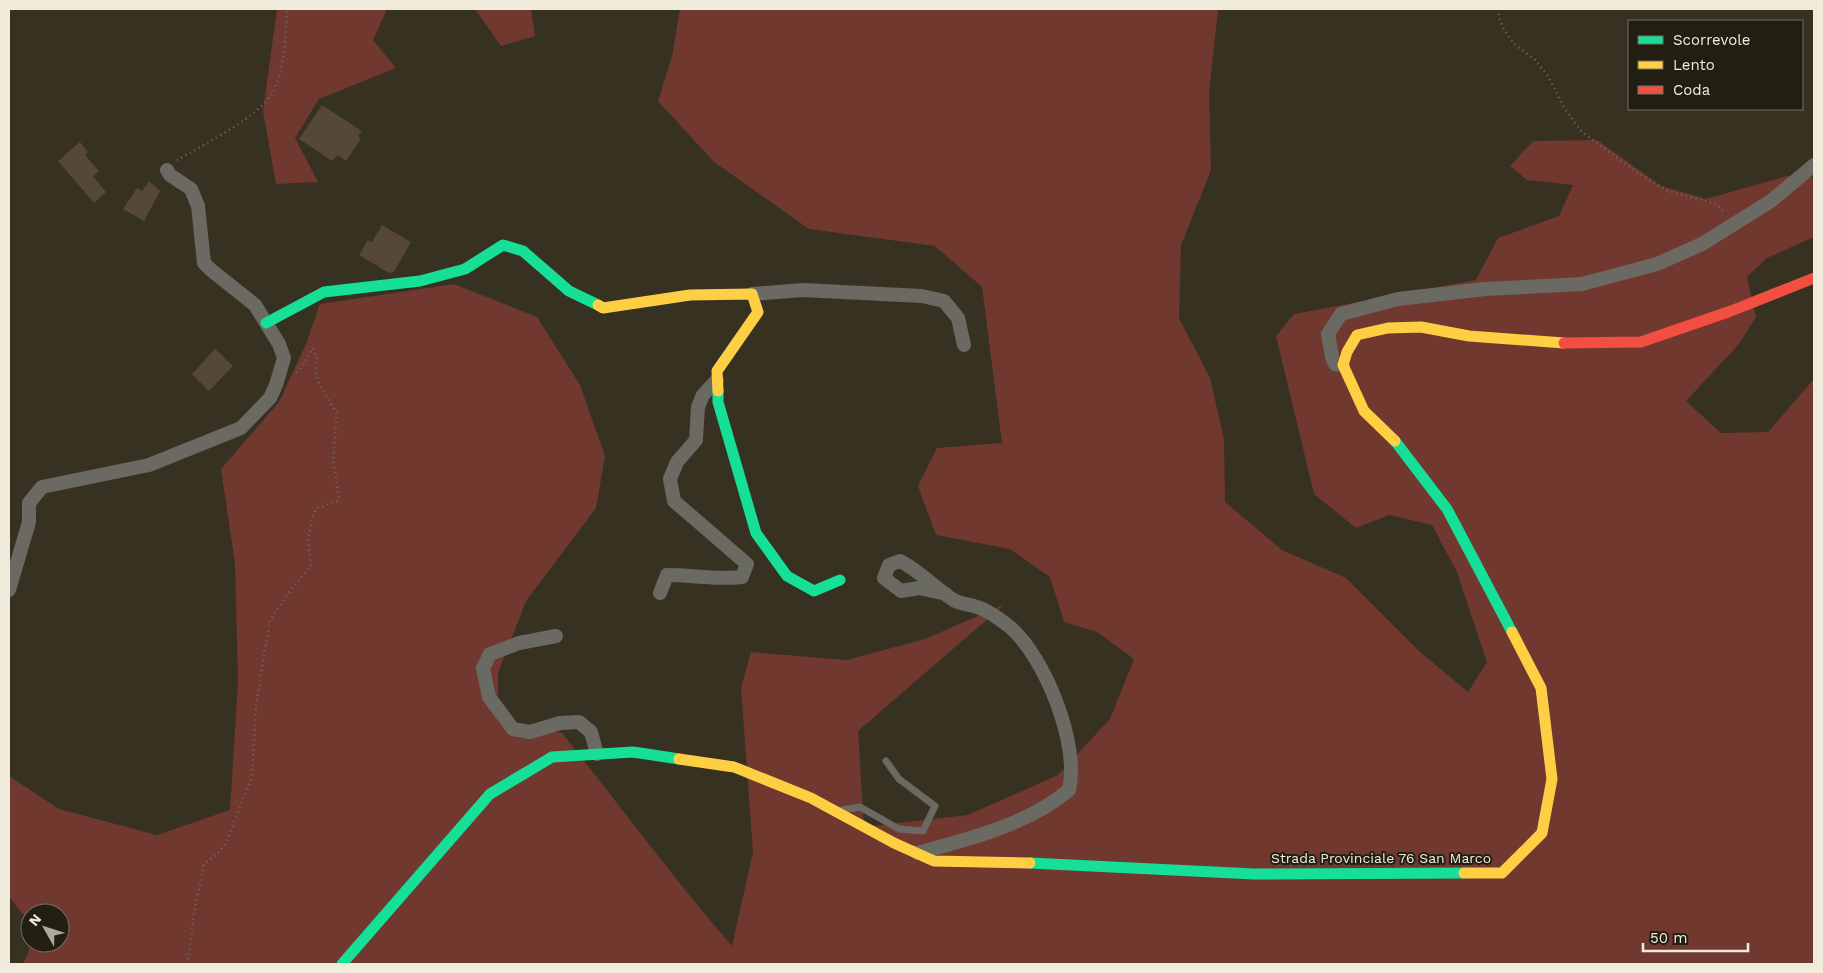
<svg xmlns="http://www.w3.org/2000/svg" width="1823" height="973" viewBox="0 0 1823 973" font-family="'Work Sans',sans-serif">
  <rect width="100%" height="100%" fill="#373121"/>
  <path fill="#70382f" d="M277,9H387L373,40L396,68L319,99L295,138L318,182L276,184L263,111Z
    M475,9H531L535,36L501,46Z
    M680,9H1218L1209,94L1211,170L1181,245L1179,318L1210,378L1224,439L1225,502L1282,550L1346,578L1419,651L1468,692L1487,662L1457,572L1432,525L1389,515L1356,528L1314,494L1276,336L1294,314L1476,280L1498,238L1559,216L1573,185L1527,180L1510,166L1533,141L1597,140L1661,186L1706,199L1787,176L1814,177V237L1767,258L1747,277L1756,317L1739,344L1686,401L1721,433L1768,432L1813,380L1814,374V964H23L32,943H60V913H30V923L9,897V776L59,809L157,835L230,810L238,682L235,564L221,469L279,402L306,344L320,304L454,284L537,317L580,385L605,456L596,508L526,601L498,673V722L562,733C619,804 672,877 732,946L753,852L741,688L751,652L847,660L925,639L1005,604L858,731L864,827L968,815L1058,775L1110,719L1134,659L1097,632L1064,622L1050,577L1010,549L936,535L918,486L937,448L1002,443L982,287L935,246L809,229L714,162L658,101L672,56Z"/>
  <path fill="#564837" d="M322,105L362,131L358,136L361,139L346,161L338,155L332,161L299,139Z
    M80,142L88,152L85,155L99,171L93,176L106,192L94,203L58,161Z
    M149,181L160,191L144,221L123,209L137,188L142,191Z
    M382,225L411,242L394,272L389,273L359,255L368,240L372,242Z
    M215,349L233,366L209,391L192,374Z"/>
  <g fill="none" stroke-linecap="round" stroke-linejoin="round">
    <path stroke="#6e6d65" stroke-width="2.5" stroke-dasharray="1 4" stroke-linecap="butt" d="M1497,9L1502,26L1513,43L1535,60L1548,76L1565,109L1582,132L1640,174L1668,191L1717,204L1725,213
      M177,160C203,145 259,117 273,92C286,68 285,35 287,9
      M186,964L189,956L193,919L204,864L219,852L226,843L252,777L256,704L270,620L291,590L311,566L308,541L312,517L317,508L338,501L339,498L333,459L337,414L319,384L316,371L317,359L313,348L300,370L294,375"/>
    <path stroke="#6a6a62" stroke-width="7" d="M842,810L860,807L899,829L923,831L935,806L899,779L886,761"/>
    <path stroke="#6a6a62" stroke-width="14" d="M752,294L803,290L922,296L944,301L958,318L964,345
      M1343,365L1335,364L1332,357L1328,334L1341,314L1398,299L1485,289L1582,284L1657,264L1702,244L1771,201L1814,165
      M9,590L29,522V503L42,487L149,465L241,428L270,398L276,385L284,358L279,344L255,305L211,270L204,263L198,206L191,189L170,175L167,170
      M660,593L667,575C692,575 717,580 742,577L747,564L674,501L670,479L677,462L696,440L698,407L703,395L717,380
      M556,636L519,643L490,654L483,668L489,697L513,729L530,732L560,723L579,722L591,732L597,754
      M917,853C969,839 1027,825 1069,790C1080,745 1045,657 1010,627C1001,620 988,610 977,607C969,604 959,604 952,599C934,587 920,571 900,561L889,565L884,578L901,591L919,588L946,594"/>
    <path stroke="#16e098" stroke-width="11" d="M266,323L324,292L420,281L465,269L503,245L523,251L569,291L598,305
      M718,391V402L756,533L787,576L814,591L840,580
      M1395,441L1447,509L1512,632
      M1030,863L1254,874L1464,873
      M342,964L490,794L552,757L633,752L679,759"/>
    <path stroke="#ffcf43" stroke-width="11" d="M598,305L603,308L690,295L752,294L758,312L717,371L718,391
      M1395,441L1364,411L1343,365L1347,352L1357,335L1388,328L1421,327L1469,336L1564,343
      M679,759L734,767L811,798L894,843L934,861L1030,863
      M1464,873H1502L1542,833L1552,779L1541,688L1512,632"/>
    <path stroke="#f24e42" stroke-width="11" d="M1564,343L1641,342L1731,311L1814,278"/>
  </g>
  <g text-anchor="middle" stroke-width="4" stroke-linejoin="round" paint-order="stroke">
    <g font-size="14" fill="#f1ebdb" stroke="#221e12">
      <text x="1381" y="863">Strada Provinciale 76 San Marco</text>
    </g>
  </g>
  <rect width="1823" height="973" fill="none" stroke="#f1ebdb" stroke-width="20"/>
  <rect x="1628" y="20" width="175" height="90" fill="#221e12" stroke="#757062"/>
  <rect x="1638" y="36" width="25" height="8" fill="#16e098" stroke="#757062"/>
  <text x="1673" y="45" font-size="15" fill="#f1ebdb">Scorrevole</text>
  <rect x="1638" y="61" width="25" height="8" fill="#ffcf43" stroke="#757062"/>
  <text x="1673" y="70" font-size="15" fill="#f1ebdb">Lento</text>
  <rect x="1638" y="86" width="25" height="8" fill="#f24e42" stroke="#757062"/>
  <text x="1673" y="95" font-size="15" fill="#f1ebdb">Coda</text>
  <g transform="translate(45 928) rotate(309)"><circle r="24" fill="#221e12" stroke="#757062"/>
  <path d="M0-4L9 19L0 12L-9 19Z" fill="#b0aa9a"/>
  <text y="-8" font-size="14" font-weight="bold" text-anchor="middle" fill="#f1ebdb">N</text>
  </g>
  <path d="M1643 943v8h105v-8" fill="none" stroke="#f1ebdb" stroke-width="2.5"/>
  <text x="1650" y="943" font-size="15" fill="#f1ebdb" stroke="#221e12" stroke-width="4" paint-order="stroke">50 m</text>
</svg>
